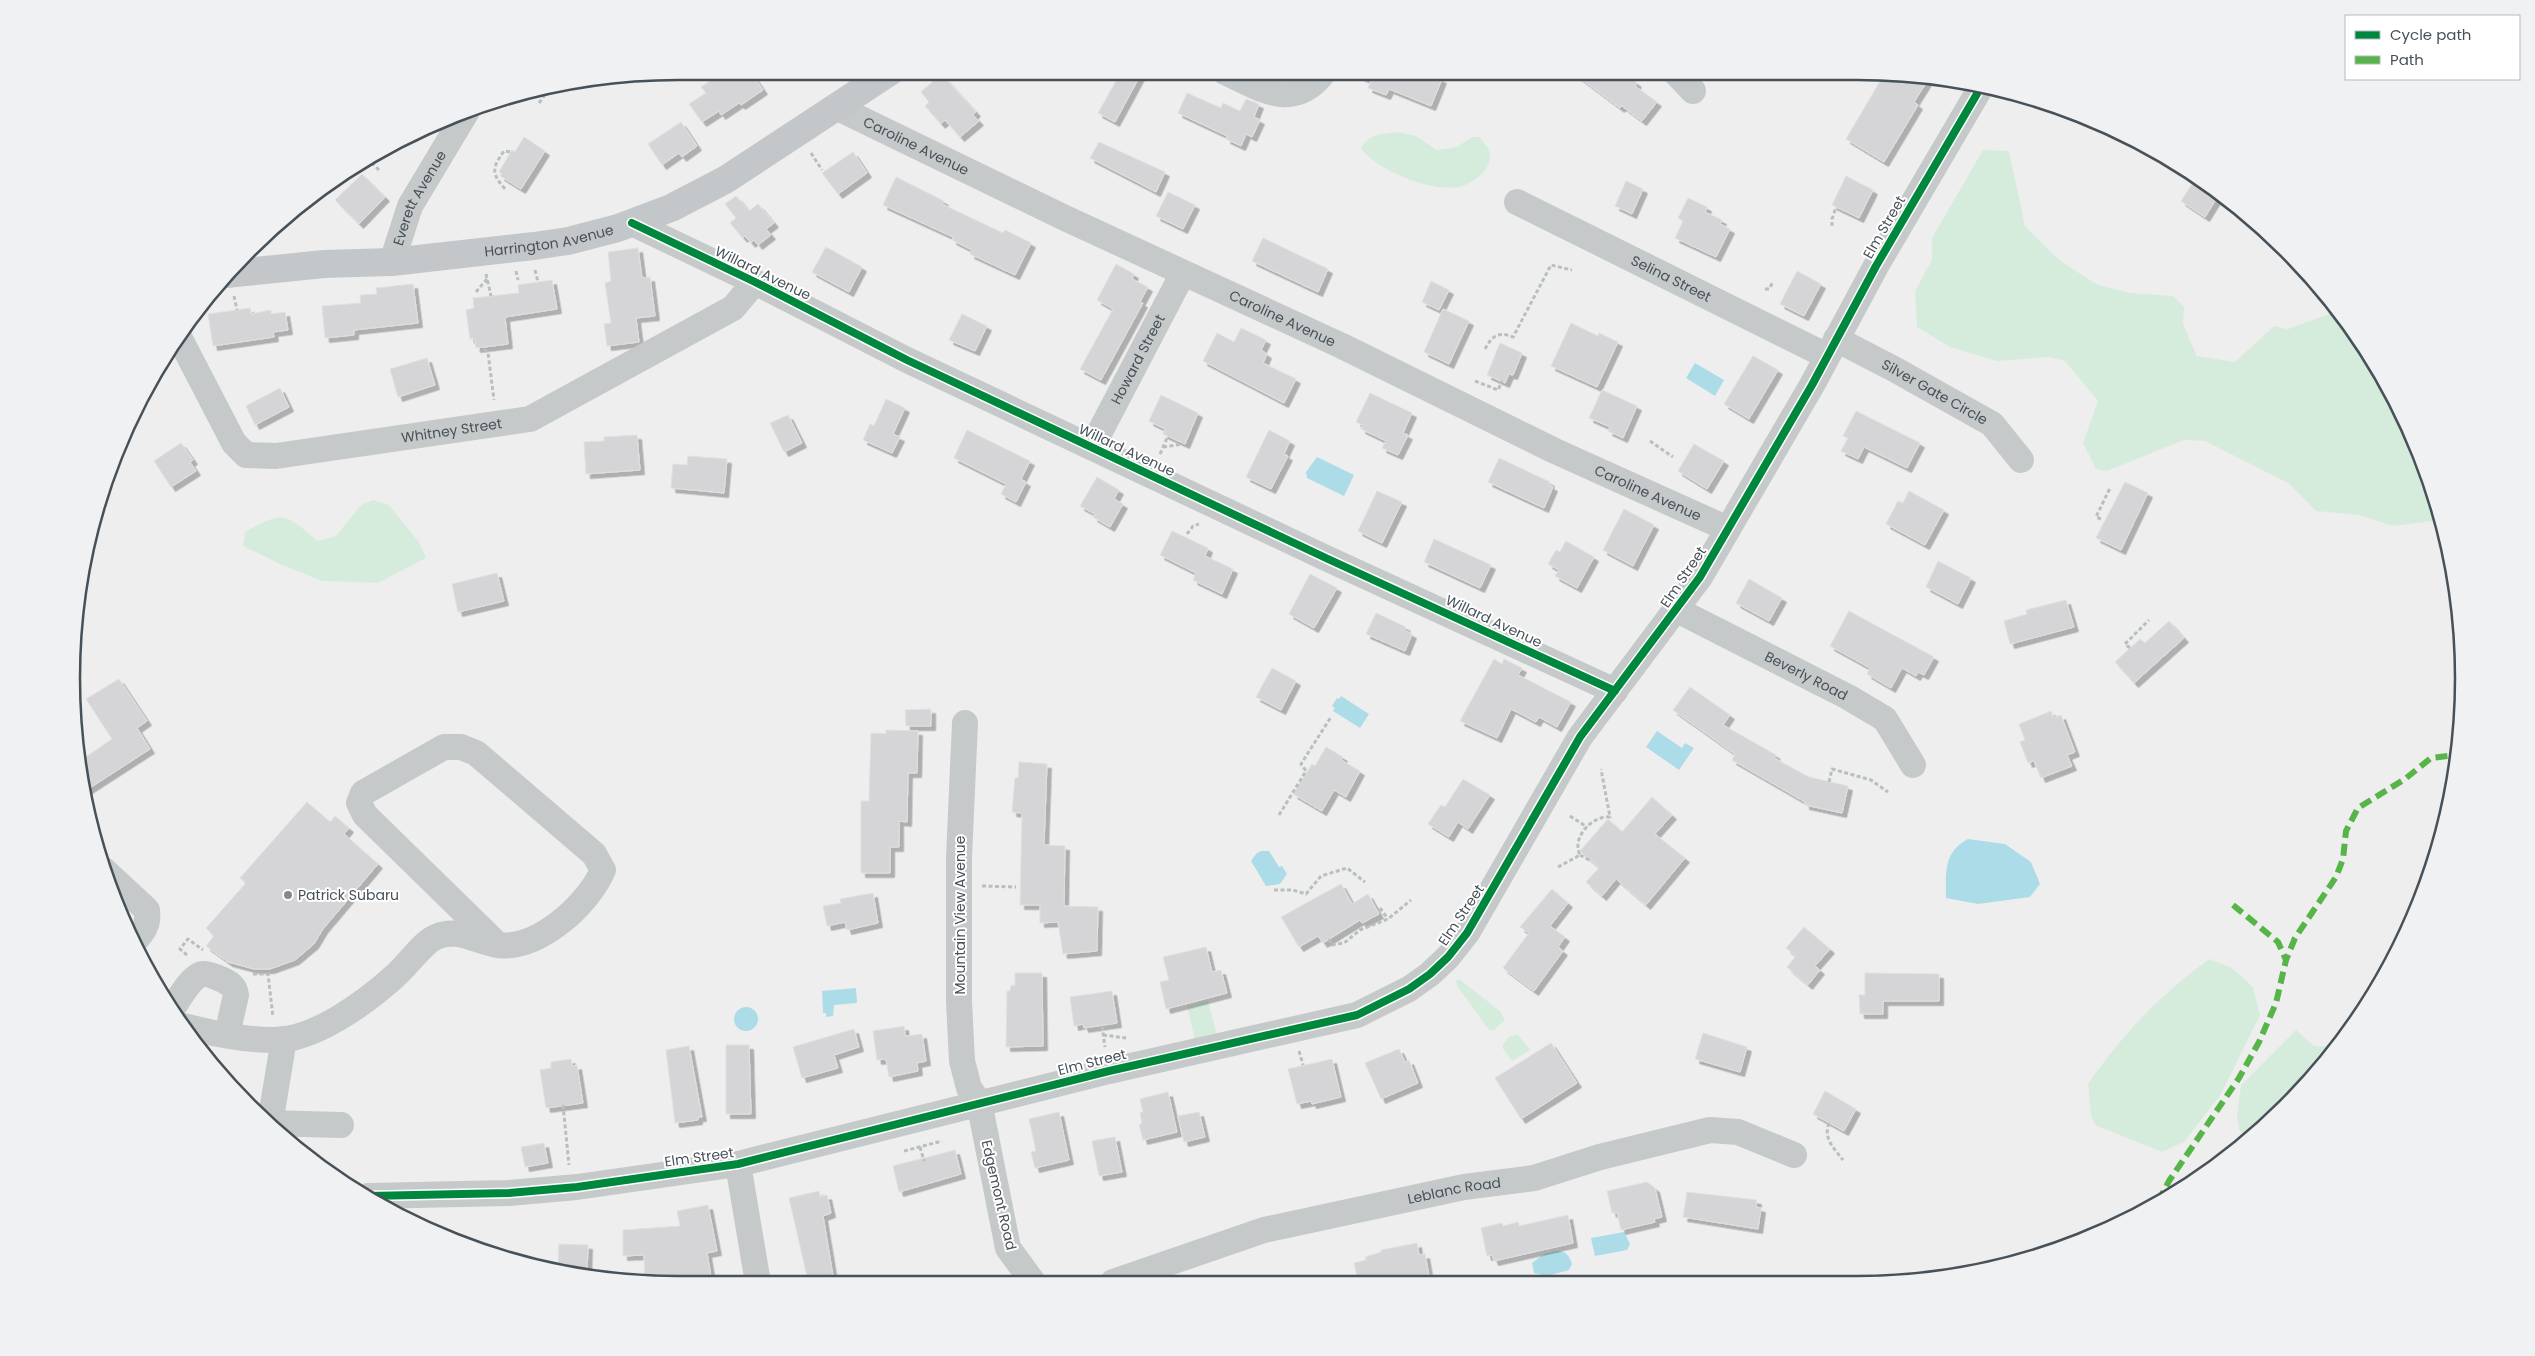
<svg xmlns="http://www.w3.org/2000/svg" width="2535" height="1356" viewBox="0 0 2535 1356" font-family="Poppins,sans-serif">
  <defs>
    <filter id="shadow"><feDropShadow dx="4.5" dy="4.5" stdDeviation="0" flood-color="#0004"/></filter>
  </defs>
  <rect width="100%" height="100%" fill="#efeeee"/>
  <path fill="#d5ecdd" d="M1397,132L1416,136L1437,150L1457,147L1472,137H1480C1483,142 1489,148 1490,153C1493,169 1473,184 1459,187C1430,192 1379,171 1361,149C1367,134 1382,134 1397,132Z
    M1983,150L2009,151L2025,226L2059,260L2098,285L2131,293L2173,296L2184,307L2183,324L2197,356L2235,362L2274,326L2288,329L2337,311L2383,375L2432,483L2440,520L2393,526L2359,515L2316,511L2288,483L2205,441L2184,440L2107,471L2096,469L2083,443L2098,401L2065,361L2049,357L1997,361L1950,347L1917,327L1915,291L1932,260V238Z
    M373,500L389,505L419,542L426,558L378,583L322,581L280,564L243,546L245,532C284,510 285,514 318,541L336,536L361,505Z
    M2210,959L2232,968L2253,987L2260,1015L2221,1094L2184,1142L2162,1152L2095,1125L2091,1115L2088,1084C2121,1036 2162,992 2210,959Z
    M1459,979L1500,1011L1505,1020L1494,1030H1489L1457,986L1456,981Z
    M1208,1001L1217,1035L1195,1040L1187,1006Z
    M2296,1030L2314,1046L2334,1047L2313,1078L2247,1136L2240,1132L2237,1117L2241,1085Z
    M1518,1035L1530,1050L1512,1061L1503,1049V1044L1510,1036Z"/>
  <path fill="#acdce7" d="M1695,363L1724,380L1715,396L1686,378Z
    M1317,457L1354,475L1344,496L1307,478L1306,472Z
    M1341,696L1369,714L1360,728L1333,711L1335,708L1332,706L1337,698L1339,699Z
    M1657,731L1682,748L1685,743L1694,748L1679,770L1646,747Z
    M1968,839L2005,844L2031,862L2040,884L2030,897L1978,904L1946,898C1946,873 1943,852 1968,839Z
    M1261,851H1269L1279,867L1282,866L1287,874L1280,884L1266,886L1251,861L1256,854Z
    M856,988L857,1003L834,1005L833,1016L826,1017V1013H823L822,991Z
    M734 1019a12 12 0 1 1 24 0a12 12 0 1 1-24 0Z
    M1624,1232L1630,1244L1627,1250L1595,1256L1591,1238Z
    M1557,1251C1566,1251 1569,1255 1572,1264L1569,1270L1547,1276L1534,1273L1532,1263L1544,1254Z"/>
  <path fill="#d5d5d7" stroke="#e0e0e1" filter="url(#shadow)" d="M725,71H750L763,90L741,105L739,103L721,115L719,111L702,122L689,104L706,93L701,87Z
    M1121,72H1142L1115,122L1098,113Z
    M1350,72H1426L1442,79L1431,106L1389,89L1386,95L1368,88L1371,81Z
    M1572,72H1623L1637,83L1635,86L1657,102L1642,121L1622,106L1620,108Z
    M1885,73L1929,78L1914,102L1918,105L1884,162L1846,139Z
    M941,74L976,112L973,115L979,121L960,137L945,120L941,124L925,106L929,102L921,92Z
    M1187,93L1221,108L1223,103L1240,111L1246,99L1259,104L1254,117L1260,120L1252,137L1246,134L1241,146L1226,139L1227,136L1178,113Z
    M681,122L697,146L682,157L679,153L662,165L648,144Z
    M524,137L545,151L521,189L500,176L502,174L499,172L512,150L515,152Z
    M1099,142L1165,172L1156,192L1090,158Z
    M853,152L867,173L838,194L822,173Z
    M362,174L385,197L359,224L335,200Z
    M1846,176L1873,190L1859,218L1832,205Z
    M896,177L944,201L942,204L1003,233L1005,230L1031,243L1015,275L970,254L972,250L952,240L953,237L883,205Z
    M2196,178L2220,193L2205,217L2181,201Z
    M1626,181L1643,189L1632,214L1615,206Z
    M1168,192L1195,205L1183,229L1156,216Z
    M736,196L749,211L758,204L774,223L766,229L771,235L758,245L754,240L751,243L745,236L743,238L730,223L736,218L725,204Z
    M1688,198L1707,207L1705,212L1722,220L1720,224L1730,229L1716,257L1675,238L1683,221L1678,218Z
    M1263,238L1328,269L1318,292L1252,261Z
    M826,247L862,267L849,292L812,272Z
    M638,248L642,278L650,277L655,316L636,318L639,342L607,346L604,324L611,323L605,283L611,281L608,252Z
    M1116,264L1134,274L1132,279L1148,287L1140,302L1143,303L1101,380L1080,369L1113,309L1097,300Z
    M1797,271L1821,284L1804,316L1780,304Z
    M552,280L557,309L505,317L508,344L476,348L475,338L470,339L466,310L474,308L473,298L519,293L518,285Z
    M1431,281L1449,290L1439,310L1422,302Z
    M413,284L418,323L354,330V335L325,338L322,306L361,303L360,295L377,294L376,288Z
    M250,308L251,314L271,310V314L285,312L288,330L273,332L274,337L213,346L208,314Z
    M1443,309L1469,321L1449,364L1424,352Z
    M962,314L987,326L975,351L949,340Z
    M1571,323L1598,336L1599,333L1618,342L1597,387L1551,366Z
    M1241,328L1266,340L1261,350L1267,354L1263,363L1296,379L1284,403L1203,361L1217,333L1234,342Z
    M1500,343L1522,353L1513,375L1509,374L1505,383L1487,375Z
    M1753,356L1778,370L1749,419L1724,404Z
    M427,358L435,385L398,397L390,369Z
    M280,388L289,407L255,425L246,406Z
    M1602,390L1637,406L1623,438L1608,431L1610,427L1589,418Z
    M1370,393L1412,413L1403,433L1408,435L1398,455L1382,448L1386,441L1361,429L1363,425L1356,422Z
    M1161,395L1198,413L1185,444L1163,434L1165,429L1149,421Z
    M886,399L905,408L893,434L900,437L892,453L863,440L870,424L874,426Z
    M1856,411L1920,443L1907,468L1864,447L1858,459L1841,451L1848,438L1843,436Z
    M788,415L802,443L784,452L770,423Z
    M967,430L1030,461L1021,479L1026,482L1016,502L1001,494L1006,484L954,458Z
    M1269,430L1290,441L1284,454L1288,456L1271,489L1246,477Z
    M637,435L640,470L586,474L584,442L604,441V437Z
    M181,443L193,460L190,462L196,471L171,487L154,461Z
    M1694,444L1724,461L1707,489L1678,471Z
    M688,456L727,459L724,493L671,488L673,464L687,465Z
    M1499,458L1550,482L1549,485L1553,487L1544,508L1488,482Z
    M1097,477L1119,490L1114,499L1123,504L1110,527L1093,517L1095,514L1080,506Z
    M2125,482L2148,493L2121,550L2096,538Z
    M1377,491L1402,502L1382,543L1358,531Z
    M1909,491L1944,510L1925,545L1886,524L1898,501L1903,503Z
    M1624,509L1654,525L1633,566L1603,550Z
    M1172,531L1208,548L1205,556L1233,569L1222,594L1193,580L1196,573L1160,555Z
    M1434,539L1491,565L1480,588L1424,562Z
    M1566,541L1594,557L1577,588L1555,576L1559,570L1548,564L1556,550L1560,552Z
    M1938,561L1971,578L1958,604L1926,587Z
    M497,573L504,601L458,612L452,584Z
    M1310,574L1337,588L1314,628L1289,614Z
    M1749,579L1782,598L1769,621L1736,603Z
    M2066,600L2074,627L2010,644L2004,621L2027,614L2026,610Z
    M1849,611L1934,657L1924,675L1918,672L1916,676L1902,668L1891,688L1867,674L1870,668L1830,646Z
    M1376,613L1406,627L1404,630L1412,634L1405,651L1366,634Z
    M2169,621L2184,638L2134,683L2115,662L2140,639L2145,643Z
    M1494,659L1502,664L1504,659L1522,668L1518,675L1571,702L1557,727L1539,717L1536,722L1511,709L1497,738L1460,721Z
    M1272,668L1296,681L1281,710L1256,697Z
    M119,679L147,721L137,728L150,749L85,791L80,761L112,739L86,699Z
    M1690,687L1730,715L1723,725L1776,755L1774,758L1809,777L1848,786L1842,813L1805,805V802L1732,760L1735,754L1673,710Z
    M931,709V726H906L905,710Z
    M2051,711L2053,718L2061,715L2075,752L2067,755L2072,766L2041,778L2034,761L2028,763L2020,742L2025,740L2019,724Z
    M886,730L918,731L917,773H908L907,822L899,821V847H890V873H861V801H869L871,733L886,734Z
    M1326,747L1343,757L1341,760L1360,771L1346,797L1334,790L1322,811L1293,794L1312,764L1315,766Z
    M1019,762L1047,764L1044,845L1065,846L1064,906L1098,907L1097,951L1063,954L1058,922L1040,923V905H1020L1022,813L1012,812L1015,778H1018Z
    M1463,779L1490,795L1468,829L1458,822L1449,837L1428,824L1441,805L1445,807Z
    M1652,797L1672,815L1655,834L1685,858L1646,905L1616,879L1602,896L1586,882L1599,868L1580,851L1608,819L1622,832Z
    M307,802L330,822L335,816L349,828L344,834L378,864L323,929L314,944L295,960L270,969H254L228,962L206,946L214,936L206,928L246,883L240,878Z
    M1341,884L1352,904L1368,894L1379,914L1362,923L1360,920L1323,943L1318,936L1299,947L1281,917Z
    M1552,889L1568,903L1550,926L1565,937L1558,947L1563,951L1534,991L1503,968L1529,933L1520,927Z
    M873,893L878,923L847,930L845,922L827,926L823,906L841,903L840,899Z
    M1804,927L1830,949L1815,966L1820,970L1808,985L1787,967L1796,956L1786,948Z
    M1206,947L1212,972L1221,970L1227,993L1166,1009L1160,982L1169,980L1163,957Z
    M1015,973H1042L1043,1046L1006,1047L1007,991H1010L1011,985L1015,986Z
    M1865,973L1939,974V1001H1883V1014H1860L1859,995H1865Z
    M1112,991L1117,1023L1084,1028L1083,1024L1074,1026L1070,997Z
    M904,1026L905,1036L922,1034L926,1061L917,1063L918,1071L889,1077L886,1059L877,1060L873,1031Z
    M854,1029L859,1047L834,1055L838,1068L802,1078L793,1047Z
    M1703,1033L1747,1047L1740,1072L1695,1059Z
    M1551,1043L1577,1083L1521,1119L1495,1078Z
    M726,1045H749L751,1114H726Z
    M689,1046L702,1117H698V1120L675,1123L666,1050Z
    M1399,1049L1405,1062L1409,1060L1418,1083L1381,1099L1365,1063Z
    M571,1059L572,1066L577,1065L583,1103L546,1108L540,1070L551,1068V1062Z
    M1332,1059L1341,1097L1312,1104L1311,1101L1297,1104L1288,1069Z
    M1825,1091L1856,1109L1844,1131L1813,1114Z
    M1168,1092L1177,1132L1143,1140L1139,1124H1142L1140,1113L1143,1112L1140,1099Z
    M1059,1112L1069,1160L1035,1168L1031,1152L1036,1151L1029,1119Z
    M1199,1112L1205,1137L1184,1142L1178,1116Z
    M1115,1137L1122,1172L1099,1176L1092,1141Z
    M544,1143L548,1163L525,1167L521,1147Z
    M955,1150L961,1174L899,1192L893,1166Z
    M1647,1182L1655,1188L1662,1217L1654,1219L1655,1222L1621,1230L1617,1212L1612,1213L1607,1191Z
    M819,1191L820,1197L827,1195L831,1213L823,1216L833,1276L808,1281L789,1198Z
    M1687,1192L1757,1200L1756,1207L1761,1208L1758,1229L1683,1217Z
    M708,1205L717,1251L707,1253L712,1283H645L644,1255L623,1256V1230L680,1226L677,1211Z
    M1568,1215L1573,1243L1494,1261L1492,1255L1487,1256L1481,1228L1502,1223L1503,1226L1518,1222L1519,1226Z
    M1417,1243L1419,1255L1425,1254L1429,1276L1404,1281H1358L1354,1263L1366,1260L1365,1257L1381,1252V1250Z
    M559,1244L588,1245L587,1275L558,1270Z"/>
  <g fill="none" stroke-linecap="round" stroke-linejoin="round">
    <path stroke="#b6c0bd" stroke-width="3" stroke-dasharray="4 2.5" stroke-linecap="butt" d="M1634,74L1635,72
      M539,103L552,85
      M811,153L822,170
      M367,158L380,171
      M505,189C491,173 492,168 504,151L511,152
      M1832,226V219L1836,207
      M535,270L538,282
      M516,271L518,280
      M486,274L491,296
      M1765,289H1769L1773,282
      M476,292L487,279
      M234,296L237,310
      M484,349L488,353L494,400
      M1485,349C1492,336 1498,331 1513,337L1551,265L1572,270
      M1475,381L1498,390L1502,381
      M1650,441L1673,457
      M1163,447L1183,444
      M1160,454L1168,436
      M2101,519L2096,517L2110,488
      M1187,534L1193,526L1199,524
      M2130,648L2125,644L2149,620
      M1829,782L1832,769L1871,780L1888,792
      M1279,815L1306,771L1301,764L1331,717
      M1570,816L1587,827
      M1580,855L1591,861
      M1558,867L1580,855C1571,837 1593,815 1610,817L1601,769
      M982,886L1016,887
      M1274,890H1293L1306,894L1321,876L1347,868L1365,882
      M1380,908L1388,919
      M1329,939L1332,945L1344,943L1360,930L1388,919L1411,900
      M187,955L180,949L188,939L203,950
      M253,974H268L273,1017
      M1102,1026L1105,1047
      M1103,1035L1126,1038
      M1299,1051L1303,1065
      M563,1105L569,1165
      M1829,1123C1823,1139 1834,1148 1843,1160
      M920,1147L924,1161
      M904,1151L942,1141"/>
    <g stroke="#c6c9ca" stroke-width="26">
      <path d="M1225,72C1261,89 1294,112 1324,72"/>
      <path d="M1675,72L1693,91"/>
      <path id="s1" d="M836,107L1065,218L1342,346L1555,451L1728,529"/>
      <path id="s2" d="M1517,202L1827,356"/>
      <path d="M632,223L755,282L907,360L1328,559L1615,691"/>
      <path id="s3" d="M392,262L410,206L467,111"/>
      <path id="s4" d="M178,335L234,443L246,455L276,456L530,419L733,308L755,282"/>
      <path id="s5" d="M1836,339L1894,369L1992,424L2021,460"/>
      <path id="s6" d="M1092,447L1183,273"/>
      <path id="s7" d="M1677,610L1848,697L1885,719L1913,765"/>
      <path d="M965,723L959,857V1001L962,1061L969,1088L979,1102L1008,1248L1033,1282"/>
      <path d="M104,870L147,910C149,924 144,931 134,942"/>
      <path d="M171,1011C178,1001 189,978 202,974C208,973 215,977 221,979C229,983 235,986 236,995L227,1035"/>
      <path d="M183,1026C212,1033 243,1040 273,1040C314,1041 366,1002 395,976C407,966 423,942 436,937C458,927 476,942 498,945C538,950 588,905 603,870L594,854L476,753L461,747H444L363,793L359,803L365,815L497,944"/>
      <path d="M267,1123L341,1125"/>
      <path d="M270,1123L284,1039"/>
      <path d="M738,1164L758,1283"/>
      <path d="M368,1196L509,1193L577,1187L738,1164L1109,1071L1357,1015L1409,989L1430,974L1448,957L1467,933L1580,737L1700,577L1812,385L1876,266L1981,87"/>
      <path id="s8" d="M1113,1282L1264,1230L1464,1187L1534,1178L1600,1157L1710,1130L1738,1132L1794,1155"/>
    </g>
    <path stroke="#c4c7c9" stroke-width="28" id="s9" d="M226,274L324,264L392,262L534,246L568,241L618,228L671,208L725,180L891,71"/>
    <path stroke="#57b448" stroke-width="6" stroke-dasharray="12 6" stroke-linecap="butt" d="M2233,905L2278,942L2286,960
      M2158,1202L2169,1181L2239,1078L2259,1042L2276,1003L2286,960L2295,938L2336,877L2343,859L2346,831L2358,808L2405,779L2431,758L2456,755"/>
    <defs>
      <path id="cycleway" d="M632,223L755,282L907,360L1328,559L1615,691
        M368,1196L509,1193L577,1187L738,1164L1109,1071L1357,1015L1409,989L1430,974L1448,957L1467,933L1580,737L1700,577L1812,385L1876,266L1981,87"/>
    </defs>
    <use href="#cycleway" stroke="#fff" stroke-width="11"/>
    <use href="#cycleway" stroke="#00873e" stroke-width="8"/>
  </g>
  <circle fill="#82888d" stroke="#fff" stroke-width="2" cx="288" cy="895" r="5"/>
  <g text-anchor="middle" stroke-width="4" stroke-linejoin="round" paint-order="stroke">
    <g font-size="14" fill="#475159" stroke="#fff">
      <text dy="5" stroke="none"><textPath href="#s1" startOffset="89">Caroline Avenue</textPath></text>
      <text dy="5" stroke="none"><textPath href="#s3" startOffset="70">Everett Avenue</textPath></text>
      <text transform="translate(1884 227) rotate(-60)" y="5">Elm Street</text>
      <text dy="5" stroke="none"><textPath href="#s9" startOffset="325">Harrington Avenue</textPath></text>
      <text transform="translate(763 273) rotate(26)" y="5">Willard Avenue</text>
      <text dy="5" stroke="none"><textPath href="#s2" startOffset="172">Selina Street</textPath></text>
      <text dy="5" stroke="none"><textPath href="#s1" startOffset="494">Caroline Avenue</textPath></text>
      <text dy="5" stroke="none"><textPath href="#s6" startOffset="99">Howard Street</textPath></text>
      <text dy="5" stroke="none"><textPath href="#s5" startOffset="112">Silver Gate Circle</textPath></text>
      <text dy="5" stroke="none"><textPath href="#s4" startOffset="346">Whitney Street</textPath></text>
      <text transform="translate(1127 450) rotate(25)" y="5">Willard Avenue</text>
      <text dy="5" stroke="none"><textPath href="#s1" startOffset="899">Caroline Avenue</textPath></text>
      <text transform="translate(1683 577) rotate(-56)" y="5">Elm Street</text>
      <text transform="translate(1494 621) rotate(25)" y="5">Willard Avenue</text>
      <text dy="5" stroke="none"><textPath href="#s7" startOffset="145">Beverly Road</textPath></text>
      <text transform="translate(960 915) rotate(-90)" y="5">Mountain View Avenue</text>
      <text transform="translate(1461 915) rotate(-56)" y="5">Elm Street</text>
      <text transform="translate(1092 1062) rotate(-14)" y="5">Elm Street</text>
      <text transform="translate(699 1157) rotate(-8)" y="5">Elm Street</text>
      <text dy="5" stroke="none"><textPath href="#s8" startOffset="354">Leblanc Road</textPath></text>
      <text transform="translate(999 1195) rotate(77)" y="5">Edgemont Road</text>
    </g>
    <g font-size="14" fill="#475159" stroke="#fff" text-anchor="start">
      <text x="298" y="900">Patrick Subaru</text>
    </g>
  </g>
  <path d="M0 0H2535V1356H0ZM678 80H1857A598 598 0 0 1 2455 678V678A598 598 0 0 1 1857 1276H678A598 598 0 0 1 80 678V678A598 598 0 0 1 678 80Z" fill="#f0f1f2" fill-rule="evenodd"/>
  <path fill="none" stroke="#475159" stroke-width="2.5" d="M678 80H1857A598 598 0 0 1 2455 678V678A598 598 0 0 1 1857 1276H678A598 598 0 0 1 80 678V678A598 598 0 0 1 678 80Z"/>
  <rect x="2345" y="15" width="175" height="65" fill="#ffffff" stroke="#b5b9bd"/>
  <rect x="2355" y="31" width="25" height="8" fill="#00873e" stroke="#b5b9bd"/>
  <text x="2390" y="40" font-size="15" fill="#475159">Cycle path</text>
  <rect x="2355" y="56" width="25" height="8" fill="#57b448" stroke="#b5b9bd"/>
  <text x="2390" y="65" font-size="15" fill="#475159">Path</text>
</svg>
